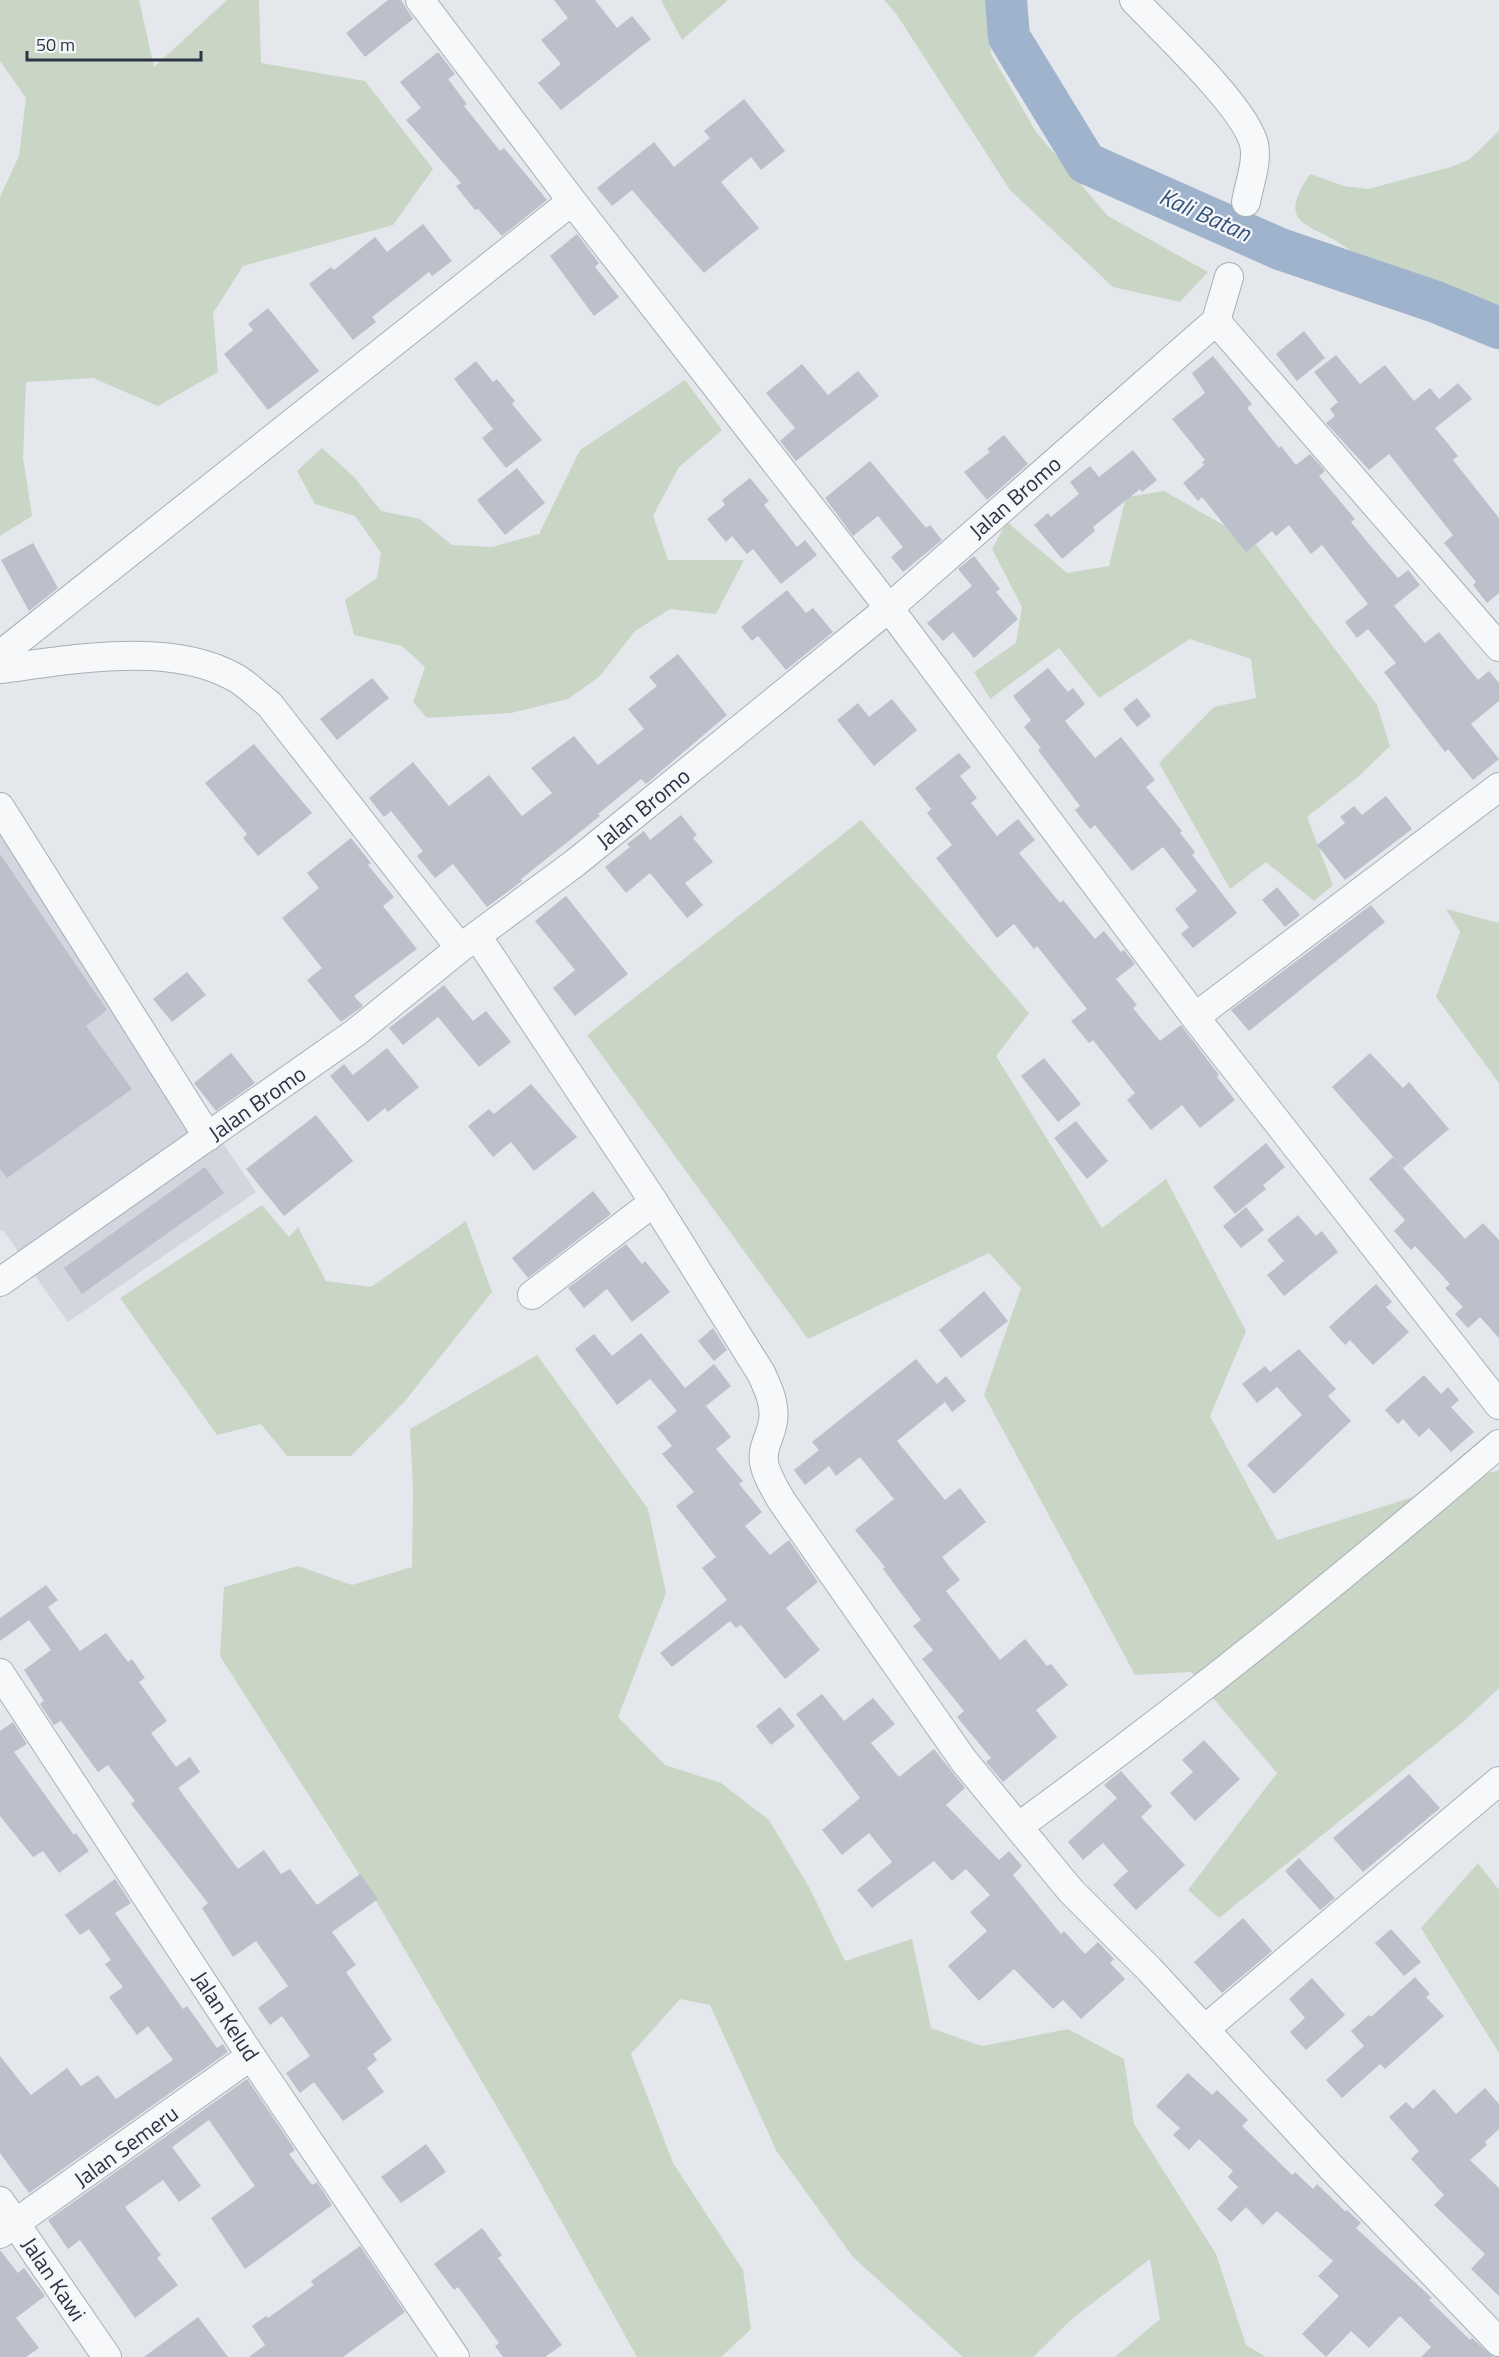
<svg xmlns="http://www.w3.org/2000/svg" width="1499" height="2357" viewBox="0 0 1499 2357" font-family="'Titillium Web',sans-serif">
  <rect width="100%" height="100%" fill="#e4e7ec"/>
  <path fill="#d2d6de" d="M0,814L256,1192L68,1322L3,1230L0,1231Z"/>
  <path fill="#c9d6c5" d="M0,0H139L154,67L227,0H259L261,63L365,81L433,169L393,225L243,266L213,313L218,372L158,406L93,378L26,382L23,457L32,516L0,536V197L19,156L26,98L0,61Z
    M661,0H726L727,1L682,40Z
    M884,0H986L991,54L1036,132L1108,216L1208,272L1180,302L1113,287L1010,190L897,15Z
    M1499,131V351L1493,325L1436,302L1365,277C1360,269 1355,255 1348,249C1316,223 1272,229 1310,174L1344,186L1368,189L1451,167L1470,159Z
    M685,380L722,430L679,467L653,516L668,560H744L716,614L670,609L635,631L599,677L568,699L511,713L427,718L413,702L425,667L402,646L354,635L345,600L377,578L381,553L355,516L315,504L297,471L322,448L354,477L381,511L420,519L452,545L492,547L539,534L580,450Z
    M1164,491L1255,543L1377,705L1390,746L1359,776L1307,817L1333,885L1314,901L1266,862L1230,889L1159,763L1214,707L1256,698L1251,659L1190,639L1099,698L1059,648L990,699L974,672L1016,643L1022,607L992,549L1007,522L1067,573L1109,566L1126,497Z
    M861,820L1029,1013L996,1056L1102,1228L1166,1179L1246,1331L1210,1416L1277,1540L1499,1470V1688L1463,1722L1219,1918L1188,1890L1277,1773L1191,1672L1135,1675L984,1395L1021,1288L989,1253L808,1339L587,1035Z
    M1446,909L1499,923V1083L1436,997L1460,932Z
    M262,1205L289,1237L298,1227L326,1281L371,1287L466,1221L492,1292L405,1401L351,1456H287L261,1424L217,1435L120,1298Z
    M537,1355L648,1509L666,1593L618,1717L665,1765L721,1783L769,1820L809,1887L845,1961L912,1939L931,2028L982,2046L1068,2029L1124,2059L1134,2124L1216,2254L1246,2345L1266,2357H1115L1160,2319L1150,2259L1073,2318L1033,2357H963L853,2257L777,2152L710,2005L680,1999L631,2054L673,2163L743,2270L751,2329L721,2357H637L518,2143L375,1899L220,1656L224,1587L298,1566L352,1585L412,1567L413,1490L410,1429Z
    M1478,1863L1499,1890V2053L1421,1928Z"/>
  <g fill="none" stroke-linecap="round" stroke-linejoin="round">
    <path stroke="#9fb4cc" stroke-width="42" d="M1006,0L1009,37L1086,163L1280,249L1436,302L1499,328"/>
  </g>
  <path fill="#bbc0ca" d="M388,0H401L413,19L365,57L346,33Z
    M554,0H595L617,28L632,16L651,39L561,110L538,83L561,64L541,40L568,18Z
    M438,52L455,74L448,79L467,104L464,106L500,151L504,148L547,200L502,236L478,209L475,210L456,186L461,183L406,120L421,108L400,82Z
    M744,99L785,151L761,170L751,157L721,182L759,228L704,273L632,190L612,206L597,188L654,142L674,167L710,138L704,131Z
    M423,224L452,261L432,276L429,272L372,317L376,322L353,340L309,284L331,267L334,270L375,237L387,252Z
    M577,234L599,263L595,267L619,297L594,316L550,256Z
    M268,308L319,371L268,410L224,354L253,330L248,324Z
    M1304,331L1325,358L1297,381L1276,354Z
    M1336,355L1360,384L1385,365L1414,401L1430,388L1439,399L1458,383L1472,399L1435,428L1458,456L1453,460L1499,518V593L1487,603L1473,585L1476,582L1444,543L1453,535L1389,454L1369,470L1326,423L1335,416L1330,409L1338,402L1314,372Z
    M1213,356L1252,404L1247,408L1279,448L1281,446L1296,465L1310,454L1325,471L1319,476L1355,519L1351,522L1374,550L1398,578L1408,570L1420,585L1394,606L1425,643L1439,632L1478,680L1489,671L1499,683V701L1471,724L1499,759L1473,780L1448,749L1445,752L1384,672L1396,663L1368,629L1357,638L1345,622L1368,604L1322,545L1311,554L1289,525L1276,536L1272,531L1246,552L1202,497L1198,501L1183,483L1204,465L1202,462L1205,460L1172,419L1205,393L1192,373Z
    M476,361L493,382L497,379L515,401L512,404L542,440L506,468L482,438L493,429L454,379Z
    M802,364L828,395L858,371L879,396L796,461L780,441L795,428L766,393Z
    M1004,435L1028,464L987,500L964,472L990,452L987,449Z
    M1133,450L1157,480L1142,492L1140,489L1093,527L1095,531L1062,559L1034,525L1048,513L1051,517L1079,494L1070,482L1090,466L1099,477Z
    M870,461L926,528L930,525L942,540L903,572L891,557L903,547L878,516L853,536L825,498Z
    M517,468L545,503L505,535L477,500Z
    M750,478L769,501L764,505L797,547L805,540L817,555L781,584L753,549L747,554L732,536L726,542L707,519L725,505L722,500Z
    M33,543L58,588L29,611L1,560Z
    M974,556L1000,589L996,592L1018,619L974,658L953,632L943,641L927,623L972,586L958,569Z
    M787,590L806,613L813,608L833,632L786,670L758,636L752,641L741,627Z
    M678,654L727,715L646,784L641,779L598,814L600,816L521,879L522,881L487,907L453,864L435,878L417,856L423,851L391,811L384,817L369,798L413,762L449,806L489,775L522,816L552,793L531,768L550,754L574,736L598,765L644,729L628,709L657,686L649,677Z
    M1048,668L1068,692L1073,688L1085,704L1065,721L1095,758L1121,737L1155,780L1146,787L1182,831L1180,833L1195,852L1192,855L1237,913L1193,948L1181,934L1189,927L1175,909L1197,891L1163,847L1132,871L1095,825L1090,829L1075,810L1080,806L1038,750L1041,748L1024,727L1031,720L1013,696Z
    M372,678L389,698L337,740L320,719Z
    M1137,698L1151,716L1137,727L1123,709Z
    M892,699L917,730L874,766L837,720L858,703L869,717Z
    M254,744L312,813L258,856L243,838L247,834L205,783Z
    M959,753L971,767L960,776L977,798L971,803L997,836L1018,819L1035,840L1019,853L1060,903L1063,900L1095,939L1104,931L1121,952L1124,950L1135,964L1116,979L1137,1005L1133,1008L1160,1041L1181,1025L1219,1075L1217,1077L1235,1100L1200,1128L1182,1105L1151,1130L1127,1100L1135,1093L1093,1040L1089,1043L1071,1021L1087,1009L1037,946L1034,949L1014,924L997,938L936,858L952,845L927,813L931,809L915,788Z
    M1386,796L1412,829L1345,880L1317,845L1345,823L1340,817L1354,806L1362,815Z
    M681,815L697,835L693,838L713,862L685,883L703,905L687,918L650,873L626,893L605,867L630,847L627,844L644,831L650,840Z
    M351,838L371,863L368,865L394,897L383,906L417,949L354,996L363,1006L341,1022L307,980L322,968L282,918L319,888L307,873Z
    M0,854L107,1010L86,1026L132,1089L7,1178L0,1169Z
    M1277,887L1300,915L1285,927L1262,900Z
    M566,896L628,974L575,1016L553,988L575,970L535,921Z
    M1371,905L1385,922L1249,1031L1231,1010Z
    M187,972L206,995L172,1022L153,999Z
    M444,985L473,1021L486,1011L511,1042L479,1067L438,1017L403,1045L389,1028Z
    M387,1048L419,1087L388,1112L385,1108L368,1122L330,1076L344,1064L353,1075Z
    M231,1053L255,1083L216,1111L194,1083Z
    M1370,1053L1403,1088L1409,1082L1449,1129L1403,1168L1332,1087Z
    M1044,1058L1081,1104L1058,1122L1021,1076Z
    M531,1084L577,1137L534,1171L511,1142L493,1157L468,1126L489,1109L494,1114Z
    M316,1115L353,1161L284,1216L246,1169Z
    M1076,1121L1108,1161L1087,1179L1054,1138Z
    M1266,1143L1285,1167L1263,1185L1266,1189L1235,1214L1213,1187Z
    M1393,1157L1465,1239L1483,1223L1499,1240V1338L1480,1317L1468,1328L1455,1314L1463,1307L1445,1288L1450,1284L1415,1246L1411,1250L1394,1231L1405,1220L1369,1179Z
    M205,1167L224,1193L82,1294L64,1268Z
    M593,1191L611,1214L528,1278L512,1258Z
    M1246,1207L1264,1230L1241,1248L1223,1226Z
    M1298,1215L1316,1236L1322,1231L1338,1252L1284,1296L1267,1275L1284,1261L1267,1240Z
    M626,1244L642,1264L645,1261L670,1292L632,1322L607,1289L584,1308L568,1288Z
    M1376,1284L1392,1302L1386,1307L1409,1332L1373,1365L1350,1340L1345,1345L1329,1327Z
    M984,1291L1008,1321L961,1358L939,1330Z
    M713,1328L727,1350L714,1361L698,1341Z
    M641,1333L685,1388L714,1364L731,1386L706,1406L731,1437L716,1449L743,1481L739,1484L762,1512L745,1526L770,1555L789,1540L818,1582L786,1608L820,1650L785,1679L741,1625L736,1628L730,1621L672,1667L660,1653L727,1600L702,1568L716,1557L676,1506L694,1492L662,1454L672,1446L657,1427L677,1411L650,1379L617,1405L575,1349L594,1334L612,1356Z
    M1299,1349L1336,1389L1328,1396L1351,1421L1274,1494L1247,1465L1302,1415L1277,1387L1257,1403L1242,1384L1265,1366L1270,1372Z
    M916,1359L937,1384L946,1376L966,1401L952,1412L945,1402L897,1441L945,1500L960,1488L986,1522L942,1557L960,1580L946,1591L1000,1660L1025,1639L1047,1666L1051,1664L1068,1685L1036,1710L1057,1737L1003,1782L986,1762L991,1758L957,1717L964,1711L922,1659L933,1650L913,1626L921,1620L883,1569L885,1567L855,1530L894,1499L860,1457L836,1476L829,1466L805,1485L794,1470L819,1450L812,1442Z
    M1424,1375L1441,1394L1448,1387L1459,1400L1451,1407L1474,1432L1451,1452L1429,1428L1419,1437L1403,1419L1398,1424L1385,1410Z
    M46,1585L58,1600L48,1607L80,1651L106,1633L128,1662L132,1659L145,1678L139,1682L167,1721L151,1733L176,1767L190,1757L200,1772L178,1788L238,1869L264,1850L281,1874L290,1869L317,1905L360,1874L378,1899L332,1932L356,1965L346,1972L392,2040L373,2054L377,2060L367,2068L384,2092L343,2121L314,2082L300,2093L286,2073L310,2056L282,2016L270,2025L258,2008L288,1986L256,1941L233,1957L202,1908L208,1903L131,1804L135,1801L108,1765L98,1772L61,1721L54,1725L40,1704L44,1701L24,1670L51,1650L29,1620L0,1641V1618Z
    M822,1694L844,1721L873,1698L895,1724L871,1743L899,1777L934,1749L965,1788L946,1805L999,1860L1009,1851L1022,1866L1013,1875L1061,1934L1064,1931L1085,1954L1098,1942L1114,1959L1110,1963L1125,1979L1081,2019L1063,2000L1053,2009L1014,1969L979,2001L948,1966L987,1931L970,1912L990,1895L966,1869L952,1881L934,1861L872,1908L857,1890L892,1862L869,1833L842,1855L822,1830L860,1798L796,1714Z
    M780,1707L795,1726L771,1745L756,1726Z
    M13,1722L27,1744L14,1752L74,1835L76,1833L89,1851L59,1873L43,1851L33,1857L0,1816V1731Z
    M1204,1740L1240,1779L1195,1821L1170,1793L1193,1772L1182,1760Z
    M1121,1771L1152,1806L1141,1817L1185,1865L1136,1910L1113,1885L1128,1871L1103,1843L1083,1860L1068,1842L1117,1798L1104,1785Z
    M1409,1774L1440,1808L1363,1872L1333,1838Z
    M1299,1858L1335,1898L1320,1910L1285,1871Z
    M115,1879L131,1903L115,1913L183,2009L187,2006L217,2048L223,2044L228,2052L29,2193L0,2153V2056L31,2095L67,2068L81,2086L98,2075L116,2099L173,2060L148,2026L137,2035L109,1997L123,1987L105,1964L111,1960L89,1929L80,1935L65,1915Z
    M1243,1918L1272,1951L1222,1993L1194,1962Z
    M1391,1929L1421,1962L1404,1976L1375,1943Z
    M1415,1977L1430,1994L1426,1997L1444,2016L1385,2069L1380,2064L1342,2098L1326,2080L1364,2046L1351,2031L1369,2015L1371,2017Z
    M1312,1978L1345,2015L1306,2050L1290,2032L1305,2018L1289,1999Z
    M1188,2073L1212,2095L1217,2090L1248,2120L1242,2126L1292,2175L1295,2172L1313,2189L1317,2184L1346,2212L1347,2210L1361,2223L1356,2228L1432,2298L1429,2300L1470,2340L1472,2338L1493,2357H1421L1431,2347L1400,2316L1369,2348L1351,2331L1326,2357L1302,2334L1339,2296L1318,2276L1333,2261L1277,2211L1263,2225L1246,2207L1231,2222L1217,2209L1238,2187L1228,2177L1233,2171L1199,2139L1189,2150L1173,2135L1180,2128L1156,2106Z
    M247,2079L295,2150L289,2154L312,2185L317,2182L332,2205L245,2269L211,2218L255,2186L209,2120L172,2147L201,2186L179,2202L163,2180L125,2207L161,2255L157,2258L178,2285L135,2318L80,2240L68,2249L48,2220Z
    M1485,2088L1499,2104V2129L1485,2142L1487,2145L1470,2160L1499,2188V2296L1471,2269L1485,2254L1434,2205L1444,2195L1411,2159L1419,2151L1389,2117L1406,2102L1413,2109L1434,2089L1456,2114Z
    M426,2144L446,2172L401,2203L381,2177Z
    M482,2228L502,2255L498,2258L562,2345L545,2357H503L495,2346L499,2343L458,2287L454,2290L434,2264Z
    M360,2246L405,2312L343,2357H249L265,2345L252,2326L266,2316L268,2318L314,2285L311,2281Z
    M0,2250L18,2273L24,2268L45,2296L16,2318L39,2348L26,2357H0Z
    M198,2317L228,2357H144Z"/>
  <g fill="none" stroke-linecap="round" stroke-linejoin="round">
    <defs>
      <path id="minor" d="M420,0L572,201L889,608L1195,1017L1499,1405
        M1134,0C1162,30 1245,107 1254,144C1258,162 1249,184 1246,202
        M1216,321L1499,647
        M0,655L572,201
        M0,669C71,660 171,640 236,678C248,685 258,696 269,704L460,948
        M0,807L208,1137
        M477,936L654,1202L761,1373C769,1390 777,1407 772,1426C769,1439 762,1448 764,1462C766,1475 775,1489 781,1500L964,1761L1071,1891L1150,1970L1330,2166L1499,2342
        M1195,1017L1499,787
        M0,1282L355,1033L460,948L575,863L889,608L1216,321L1229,277
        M532,1295L654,1202
        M0,1673L251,2056L455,2357
        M1018,1827C1184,1706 1343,1578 1499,1444
        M1205,2029L1499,1781
        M0,2201L107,2357
        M0,2234L251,2056"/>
    </defs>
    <use href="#minor" stroke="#a9aeb7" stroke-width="30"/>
    <use href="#minor" stroke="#f7f8fa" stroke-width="28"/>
  </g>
  <g text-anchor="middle" stroke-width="4.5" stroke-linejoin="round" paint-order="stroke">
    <g font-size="22" fill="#2b3445" stroke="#f4f6f9">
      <text transform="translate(1015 497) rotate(-41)" y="8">Jalan Bromo</text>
      <text transform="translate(643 808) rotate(-39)" y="8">Jalan Bromo</text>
      <text transform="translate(257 1103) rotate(-35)" y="8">Jalan Bromo</text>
      <text transform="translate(226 2016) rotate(57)" y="8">Jalan Kelud</text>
      <text transform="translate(126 2146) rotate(-36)" y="8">Jalan Semeru</text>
      <text transform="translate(54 2279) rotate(56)" y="8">Jalan Kawi</text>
    </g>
    <g font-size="24" font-style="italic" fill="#34527a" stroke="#f4f6f9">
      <text transform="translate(1205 215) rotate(24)" y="8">Kali Batan</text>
    </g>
  </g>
  <path d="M27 51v9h174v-9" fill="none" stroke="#2b3445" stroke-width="3"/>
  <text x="36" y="51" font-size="18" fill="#2b3445" stroke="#f4f6f9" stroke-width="4.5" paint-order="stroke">50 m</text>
</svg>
